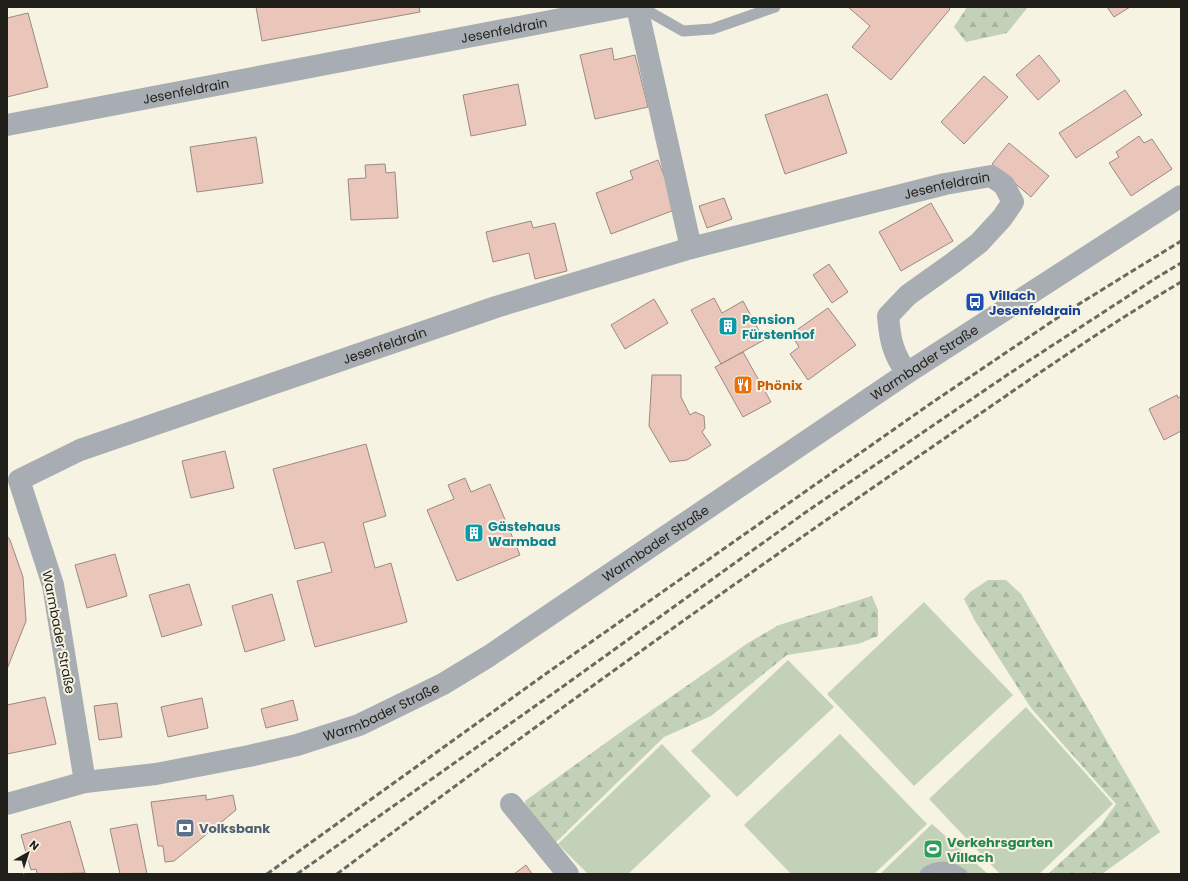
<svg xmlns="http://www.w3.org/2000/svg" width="1188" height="881" viewBox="0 0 1188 881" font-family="Poppins,sans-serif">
  <defs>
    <pattern id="forest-firs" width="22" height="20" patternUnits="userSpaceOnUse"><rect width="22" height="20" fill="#c2d1b7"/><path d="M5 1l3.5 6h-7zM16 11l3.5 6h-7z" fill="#a6b39d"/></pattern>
  </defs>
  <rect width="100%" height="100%" fill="#f6f3e2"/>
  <path fill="#c2d1b7" d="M924,602L1013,695L914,786L827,694Z
    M788,660L834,707L737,797L691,751Z
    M1026,707L1113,804L1039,874H1000L929,799Z
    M840,734L927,824L874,874H791L744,825Z
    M662,744L711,796L628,874H588L558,844Z
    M932,824L988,874H880Z"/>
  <path fill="url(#forest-firs)" d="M967,7H1028L1007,33L966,42L954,27Z
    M988,580H1006L1021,594L1160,832L1102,874H1048L1101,825L1116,804L1031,708L975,621L964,599L970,592Z
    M872,596L878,610V636L858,644L787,655L711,716L664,737L551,847L527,814L525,801L625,729L748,643L779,625Z"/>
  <path fill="#eac5b9" stroke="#9b8984" d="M256,7H419L420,12L262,41Z
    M848,7H948L950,9L891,80L852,47L870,26Z
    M1107,7H1130L1114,17Z
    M28,13L48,87L7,97V18Z
    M612,48L614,60L635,55L648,107L595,119L580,55Z
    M1039,55L1060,81L1038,100L1016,75Z
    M984,76L1008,97L964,144L941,122Z
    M518,84L526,125L471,136L463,95Z
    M1125,90L1142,115L1076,158L1059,133Z
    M827,94L847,153L785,174L765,115Z
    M1139,136L1144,143L1152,139L1172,169L1131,196L1109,163L1119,157L1116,152Z
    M256,137L263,183L197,192L190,147Z
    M1009,143L1049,176L1031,197L992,164Z
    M658,160L677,209L611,234L596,193L633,179L630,171Z
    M385,164L386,173L395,172L398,218L351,220L348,179L366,178L365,165Z
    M724,198L732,219L707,228L699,206Z
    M931,203L953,241L901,271L879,232Z
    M531,221L533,228L555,223L567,271L535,279L529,253L493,262L486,232Z
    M829,264L848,292L832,303L813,275Z
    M714,298L722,313L743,301L764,340L721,364L691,310Z
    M654,299L668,323L625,349L611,325Z
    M828,308L856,345L808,380L790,354L799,347L791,334Z
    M743,352L771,402L743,417L715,367Z
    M652,375H681V397L690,415L695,412L704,416L705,428L702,432L711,445L687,460L670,462L649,426Z
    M1177,395L1178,398L1181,396V431L1164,440L1149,409Z
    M366,444L386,516L363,523L375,568L391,563L407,622L315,647L297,581L332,572L324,542L295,549L273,469Z
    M225,451L234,488L191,498L182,461Z
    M465,478L471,492L490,484L520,555L457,581L427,510L454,499L448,485Z
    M7,536L10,540L23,577L26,621L7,669Z
    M115,554L127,596L87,608L75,565Z
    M189,584L202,625L162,637L149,595Z
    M272,594L285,640L245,652L232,606Z
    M45,697L56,744L7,754V705Z
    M202,698L208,728L168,737L161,707Z
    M293,700L298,720L266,728L261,709Z
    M117,703L122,737L99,740L94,706Z
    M206,795V800L233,795L236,810L174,861L165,862L163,846H158L151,802Z
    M70,821L85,873L37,874L36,869L31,870L21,835Z
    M137,824L147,874H120L110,829Z
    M526,865L532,874H514Z"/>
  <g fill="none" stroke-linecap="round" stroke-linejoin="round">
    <path stroke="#a7adb2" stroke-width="11" d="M641,7L683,31L712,29L775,7
      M925,874C930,868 943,866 950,868C954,869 959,872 962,874"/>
    <g stroke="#a7adb2" stroke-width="22">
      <path d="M637,7L691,248"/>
      <path id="s1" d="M7,125L624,7"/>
      <path id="s2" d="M85,782L53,585L19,480L80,450L496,307L691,248L945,184L991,176L1004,185L1013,202L1002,218L979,243L953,263L908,295L888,316C890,340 893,354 907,373"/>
      <path d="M511,804L568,874"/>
    </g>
    <path stroke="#a7adb2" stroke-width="22" id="s3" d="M7,804L85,782L156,774L249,756L297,745L359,725L443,684L489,656L907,373L1181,196"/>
    <path stroke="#6b6960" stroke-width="3" stroke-dasharray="6 3" stroke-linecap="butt" d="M267,874L554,668L930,404L1066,312L1181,241
      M297,874L565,685L806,512L1010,373L1156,278L1181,263
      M337,874C521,736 707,602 897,471C991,407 1083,340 1181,282"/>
  </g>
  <defs>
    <symbol id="bus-square" viewBox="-11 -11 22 22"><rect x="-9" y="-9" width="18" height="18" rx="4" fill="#1a4fb4" stroke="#f6f3e2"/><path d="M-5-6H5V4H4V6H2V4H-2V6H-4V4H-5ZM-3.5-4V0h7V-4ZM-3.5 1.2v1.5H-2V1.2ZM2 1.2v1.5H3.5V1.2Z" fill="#fff"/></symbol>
    <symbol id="building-square" viewBox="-11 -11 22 22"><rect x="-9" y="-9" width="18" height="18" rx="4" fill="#0f9aa8" stroke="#f6f3e2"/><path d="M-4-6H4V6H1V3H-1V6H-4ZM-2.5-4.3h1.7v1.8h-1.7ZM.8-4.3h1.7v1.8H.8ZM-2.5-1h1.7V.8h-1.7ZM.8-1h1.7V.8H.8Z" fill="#fff"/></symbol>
    <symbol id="restaurant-square" viewBox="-11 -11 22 22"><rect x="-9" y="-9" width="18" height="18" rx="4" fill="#e8710a" stroke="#f6f3e2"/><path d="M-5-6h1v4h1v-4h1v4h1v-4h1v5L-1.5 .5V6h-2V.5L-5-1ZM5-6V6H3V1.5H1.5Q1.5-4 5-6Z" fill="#fff"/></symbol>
    <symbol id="bank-square" viewBox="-11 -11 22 22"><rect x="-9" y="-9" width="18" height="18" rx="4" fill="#5c6f8a" stroke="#f6f3e2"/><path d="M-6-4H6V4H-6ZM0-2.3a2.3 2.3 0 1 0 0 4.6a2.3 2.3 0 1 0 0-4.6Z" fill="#fff"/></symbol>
    <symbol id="stadium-square" viewBox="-11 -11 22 22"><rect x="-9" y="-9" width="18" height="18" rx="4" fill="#2e9e5b" stroke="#f6f3e2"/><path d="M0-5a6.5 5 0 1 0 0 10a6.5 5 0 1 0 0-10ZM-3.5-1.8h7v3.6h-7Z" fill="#fff"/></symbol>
  </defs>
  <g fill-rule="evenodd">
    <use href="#bus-square" x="964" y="291" width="22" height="22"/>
    <use href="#building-square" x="717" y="315" width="22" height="22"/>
    <use href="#restaurant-square" x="732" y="374" width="22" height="22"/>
    <use href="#building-square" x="463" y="522" width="22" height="22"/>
    <use href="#bank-square" x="174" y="817" width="22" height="22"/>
    <use href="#stadium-square" x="922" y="838" width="22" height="22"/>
  </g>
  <g text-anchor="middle" stroke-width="4" stroke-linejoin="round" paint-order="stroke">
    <g font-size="13" fill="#201f19" stroke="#f6f3e2">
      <text dy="5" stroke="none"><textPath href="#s1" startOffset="506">Jesenfeldrain</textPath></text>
      <text dy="5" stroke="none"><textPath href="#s1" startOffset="182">Jesenfeldrain</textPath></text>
      <text dy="5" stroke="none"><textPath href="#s2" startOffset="1285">Jesenfeldrain</textPath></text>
      <text dy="5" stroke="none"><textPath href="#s2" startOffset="700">Jesenfeldrain</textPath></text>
      <text dy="5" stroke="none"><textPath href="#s3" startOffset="1034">Warmbader Straße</textPath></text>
      <text dy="5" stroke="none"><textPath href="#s3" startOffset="710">Warmbader Straße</textPath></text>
      <text transform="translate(59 632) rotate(79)" y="5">Warmbader Straße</text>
      <text dy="5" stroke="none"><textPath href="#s3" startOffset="387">Warmbader Straße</textPath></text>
    </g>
    <g font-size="13" font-weight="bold" fill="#164399" stroke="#f6f3e2" text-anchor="start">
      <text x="989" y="300">Villach<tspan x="989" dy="15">Jesenfeldrain</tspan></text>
    </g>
    <g font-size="13" font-weight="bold" fill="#0d838f" stroke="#f6f3e2" text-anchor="start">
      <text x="742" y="324">Pension<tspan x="742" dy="15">Fürstenhof</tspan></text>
      <text x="488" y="531">Gästehaus<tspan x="488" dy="15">Warmbad</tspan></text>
    </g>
    <g font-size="13" font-weight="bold" fill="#c56008" stroke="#f6f3e2" text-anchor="start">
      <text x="757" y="390">Phönix</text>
    </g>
    <g font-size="13" font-weight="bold" fill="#4e5e75" stroke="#f6f3e2" text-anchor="start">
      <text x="199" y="833">Volksbank</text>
    </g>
    <g font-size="13" font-weight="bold" fill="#27864d" stroke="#f6f3e2" text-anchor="start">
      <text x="947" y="847">Verkehrsgarten<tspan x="947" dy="15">Villach</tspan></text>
    </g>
  </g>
  <rect width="1188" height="881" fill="none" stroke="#201f19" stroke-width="16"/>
  <g transform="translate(28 853) rotate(39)" stroke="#f6f3e2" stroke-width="3" paint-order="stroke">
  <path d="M0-3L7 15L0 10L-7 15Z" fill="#201f19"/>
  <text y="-6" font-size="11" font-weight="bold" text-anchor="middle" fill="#201f19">N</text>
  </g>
</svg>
